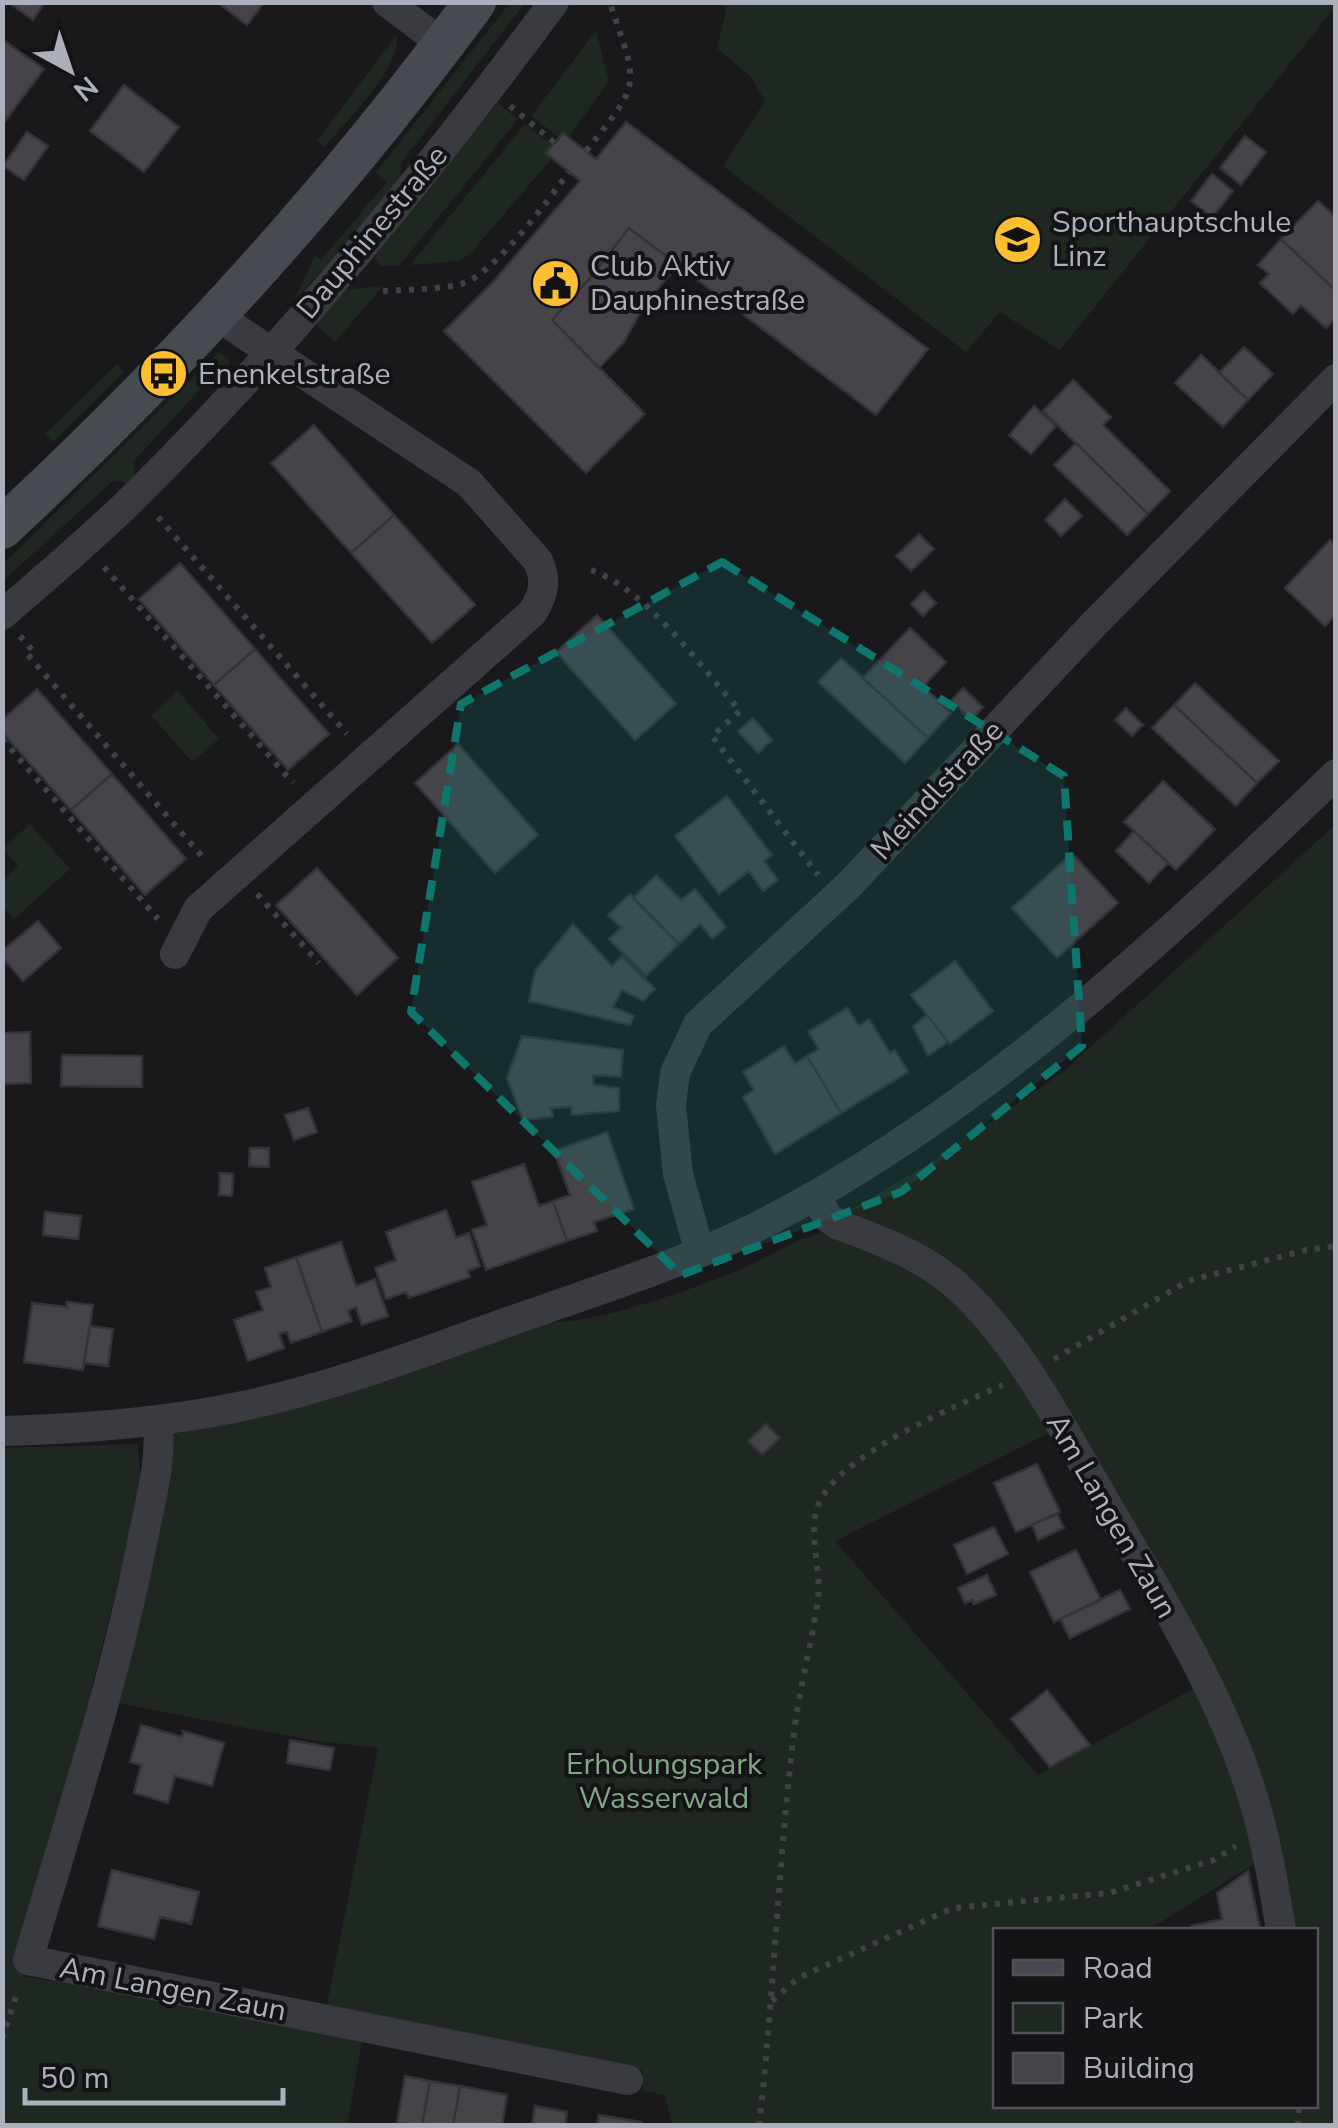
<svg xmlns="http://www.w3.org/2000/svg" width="1338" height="2128" viewBox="0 0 1338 2128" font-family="'Nunito Sans',sans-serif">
  <rect width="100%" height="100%" fill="#19191c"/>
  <path fill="#1f2820" d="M510,3H525L401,163V179L297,299L295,298L315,256L321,260L387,182L376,172Z
    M723,3L1335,2L1336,6L1060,350L1000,312L966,352L723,166L765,101L750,76L717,48L726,12Z
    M596,31L609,81L565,142L531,116Z
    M396,35C404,66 345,122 325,147L317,141Z
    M498,103L518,119L399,266H380L375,258L377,252Z
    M525,124L559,150L470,254L459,261L410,265Z
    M383,286L335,342L314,323L344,290Z
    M219,352L229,360V368L214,388L202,387L133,462L135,475L126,483L114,480L3,581V564Z
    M117,364L124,372L53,442L45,434Z
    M178,691L219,739L192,762L151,715Z
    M30,824L70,869L14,919L3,907V880L18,866L3,849Z
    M1335,825V2125H672L665,2095L643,2091L642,2070L326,2010L378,1748L310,1740L117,1703L176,1426L544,1322C594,1326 709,1284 757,1262C780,1251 802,1235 827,1232L937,1280L969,1313L1053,1431L835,1541L1038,1775L1196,1687L1249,1824L1259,1861L1148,1930H996V2106H1316V1930H1293L1260,1781L1059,1405L889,1231L849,1211L935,1160L1063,1072Z
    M138,1444L142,1489L69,1777L23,1976L363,2036L347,2125H3L2,1448Z"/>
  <path fill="#444449" stroke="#333338" stroke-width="2.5" d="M8,2H45L33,20Z
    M217,2H264L247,25Z
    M2,39L44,69L2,125Z
    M124,85L179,127L144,172L90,131Z
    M626,122L928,349L876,415L629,228L591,277L552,320L645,414L586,473L444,331L493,282L580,181L546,153L563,133L596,159Z
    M27,132L48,146L24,180L3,166Z
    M1245,136L1266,152L1241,185L1220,168Z
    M1212,174L1233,191L1212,218L1191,201Z
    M1318,201L1336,217V291L1281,239Z
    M629,228L678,265L646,303L623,343L599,368L552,320L591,277Z
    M1281,239L1336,291V318L1326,328L1301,305L1293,314L1260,283L1269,274L1258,265Z
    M1244,347L1273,374L1248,400L1219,373Z
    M1201,355L1248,400L1223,427L1175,383Z
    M1073,380L1111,417L1103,425L1170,491L1148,514L1043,411Z
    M1034,406L1056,426L1031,454L1009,435Z
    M314,425L394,515L351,553L271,463Z
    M1076,443L1148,514L1127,535L1054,465Z
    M1065,499L1082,516L1061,536L1045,520Z
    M394,515L475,605L432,643L351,553Z
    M919,534L934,549L911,571L896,556Z
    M1330,540L1336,545V614L1325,626L1285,588Z
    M180,563L255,649L214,685L139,599Z
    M924,591L936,603L923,616L911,604Z
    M597,615L676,704L635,740L556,652Z
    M910,628L946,662L923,687L951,713L928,738L863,678Z
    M255,649L329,734L288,770L214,685Z
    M841,658L928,738L905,763L818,682Z
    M1195,683L1279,761L1257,783L1174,705Z
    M963,688L983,707L971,720L951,701Z
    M37,689L112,774L71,810L2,732V720Z
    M1174,705L1257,783L1236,806L1152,728Z
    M1126,708L1143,725L1132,736L1115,720Z
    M753,718L772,740L758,753L738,731Z
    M458,744L538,835L495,873L415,783Z
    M112,774L186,859L145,895L71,810Z
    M1163,781L1215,829L1176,870L1124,822Z
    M727,796L772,855L764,861L778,880L763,891L749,871L719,894L675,836Z
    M1134,831L1168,863L1149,883L1116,851Z
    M1072,853L1118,903L1057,958L1012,908Z
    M317,868L398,958L357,995L276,905Z
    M656,875L681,900L695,889L726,927L712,939L700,924L679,944L633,898Z
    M630,894L679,944L646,976L609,939L621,928L608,915Z
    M38,921L61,948L23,981L2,957V951Z
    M573,924L612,966L622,956L655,989L643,1001L622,990L613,1007L634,1016L630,1025L529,1001L535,971Z
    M955,961L993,1011L950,1044L911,995Z
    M847,1008L859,1026L869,1019L890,1053L895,1050L908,1072L841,1113L807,1056L819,1049L808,1032Z
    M927,1015L948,1042L928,1056L913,1026Z
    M30,1032L31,1083L2,1084V1033Z
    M522,1036L623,1050L621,1077L593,1075L594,1085L619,1088V1111L572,1115L571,1107L551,1108L553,1117L523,1120L507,1078Z
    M784,1046L795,1064L807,1056L841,1113L775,1154L743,1097L754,1090L743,1072Z
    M62,1055L142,1056V1087L61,1086Z
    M308,1108L317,1132L294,1140L285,1115Z
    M607,1132L634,1209L594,1222L597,1231L567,1241L553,1201L570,1195L554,1151Z
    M250,1148H269V1167L249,1166Z
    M524,1164L539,1206L553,1201L567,1241L486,1270L472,1230L487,1225L472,1182Z
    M220,1173L233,1174L232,1196L219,1195Z
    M446,1210L456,1238L469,1233L480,1266L468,1271L470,1277L409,1298L406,1292L386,1299L375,1268L396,1260L386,1232Z
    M45,1212L81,1216L78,1239L43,1235Z
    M341,1242L356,1286L375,1279L388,1316L362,1325L356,1307L348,1311L352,1321L322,1332L296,1257Z
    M296,1257L322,1332L291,1343L287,1332L279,1334L284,1348L248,1361L234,1320L263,1310L256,1292L271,1287L265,1268Z
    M67,1302L93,1305L83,1370L24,1362L32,1303L67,1307Z
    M90,1326L113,1329L108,1366L84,1363Z
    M766,1424L780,1438L762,1455L748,1441Z
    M1037,1464L1060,1512L1016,1532L994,1483Z
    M1057,1514L1064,1528L1038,1540L1032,1525Z
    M994,1527L1008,1554L967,1574L954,1545Z
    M1076,1550L1101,1600L1054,1622L1030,1572Z
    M987,1575L996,1595L974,1604L972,1600L965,1603L958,1588Z
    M1120,1590L1130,1609L1070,1638L1060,1619Z
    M1047,1690L1090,1745L1050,1767L1011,1719Z
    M141,1725L182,1737L183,1731L224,1743L212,1786L175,1776L168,1803L134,1793L141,1765L130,1762Z
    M290,1740L334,1748L330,1770L287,1763Z
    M112,1870L199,1892L191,1924L160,1917L154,1939L98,1926Z
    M1248,1871L1260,1928L1193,1930L1192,1926L1222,1919L1217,1893Z
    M405,2076L430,2081L422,2126L397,2123Z
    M430,2081L460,2086L453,2126H422Z
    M460,2086L507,2095L502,2126H453Z
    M535,2106L567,2112L565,2126H532Z
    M599,2115L641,2122L640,2126H597Z"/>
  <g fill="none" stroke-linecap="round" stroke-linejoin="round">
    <path stroke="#404248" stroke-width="6" stroke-dasharray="5 8" stroke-linecap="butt" d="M510,106L555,143
      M586,151C643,80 638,87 610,3
      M383,291C408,289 437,290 461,284C492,277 549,199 569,172
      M158,517L347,734
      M104,567L293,783
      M591,570C646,589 701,667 740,711L712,736L818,875
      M20,636L32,650
      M28,655L206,861
      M2,739L158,919
      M257,894L319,963
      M1054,1359L1188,1281L1306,1250L1336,1246
      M772,2001L798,1978L953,1908L1109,1893L1214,1860L1236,1846
      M2,2039L18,1990
      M759,2126C774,1995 778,1864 794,1733C799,1688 812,1644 818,1599C822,1569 806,1530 820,1501C843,1453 954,1407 1003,1385
      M1298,2126L1299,2106"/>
    <path stroke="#3a3b41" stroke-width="30" d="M387,2L444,45
      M2,615C48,575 95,536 138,493C290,342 426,175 554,2
      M175,954L198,909L533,612C544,593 547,581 538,561L469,483L235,328L219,313
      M816,1196L827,1217L837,1224C879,1240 924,1256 958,1287C1017,1341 1056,1417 1096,1486C1154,1587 1222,1691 1255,1804C1267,1845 1274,1888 1281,1930
      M700,1253L678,1174L671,1105L675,1073L698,1024L848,886L1095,623L1336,379
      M158,1421C162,1464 149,1506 141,1548C113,1688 68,1824 28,1960L628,2080
      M2,1431C81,1429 161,1423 238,1407C326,1389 410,1357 494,1327C587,1293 685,1265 772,1219C979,1111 1169,936 1336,774"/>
    <path stroke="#484a51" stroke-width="42" d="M2,528C176,367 334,194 475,2"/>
  </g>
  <path fill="#0f766e" fill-opacity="0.2" stroke="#0f766e" stroke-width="8" stroke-dasharray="20 12" stroke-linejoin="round" d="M722,562L1064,776L1082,1046L901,1192L681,1275L411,1012L461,704Z"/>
  <defs>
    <symbol id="school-disc" viewBox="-11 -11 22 22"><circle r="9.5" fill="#fcbf31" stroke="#141417"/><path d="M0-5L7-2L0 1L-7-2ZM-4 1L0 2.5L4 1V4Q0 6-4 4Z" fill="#111"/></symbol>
    <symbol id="civic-disc" viewBox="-11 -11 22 22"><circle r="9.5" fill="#fcbf31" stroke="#141417"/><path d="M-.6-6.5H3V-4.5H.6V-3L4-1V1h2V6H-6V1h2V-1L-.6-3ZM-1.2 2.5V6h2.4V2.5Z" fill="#111"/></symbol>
    <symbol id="bus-disc" viewBox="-11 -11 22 22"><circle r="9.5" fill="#fcbf31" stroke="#141417"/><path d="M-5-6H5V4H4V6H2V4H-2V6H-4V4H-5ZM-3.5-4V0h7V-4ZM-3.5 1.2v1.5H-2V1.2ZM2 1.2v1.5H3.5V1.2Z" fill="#111"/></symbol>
  </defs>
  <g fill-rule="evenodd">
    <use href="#school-disc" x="990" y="212" width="55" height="55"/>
    <use href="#civic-disc" x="528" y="256" width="55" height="55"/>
    <use href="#bus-disc" x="136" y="346" width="55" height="55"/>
  </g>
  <g text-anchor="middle" stroke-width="8" stroke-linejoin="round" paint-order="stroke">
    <g font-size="30" fill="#abb0bc" stroke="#141417" text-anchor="start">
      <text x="1052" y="232">Sporthauptschule<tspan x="1052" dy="34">Linz</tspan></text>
      <text x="590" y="276">Club Aktiv<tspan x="590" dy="34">Dauphinestraße</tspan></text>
      <text x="198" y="384">Enenkelstraße</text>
    </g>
    <g font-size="30" fill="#abb0bc" stroke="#141417">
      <text transform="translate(372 232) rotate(-50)" y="10">Dauphinestraße</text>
      <text transform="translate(937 790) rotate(-47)" y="10">Meindlstraße</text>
      <text transform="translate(1112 1516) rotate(60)" y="10">Am Langen Zaun</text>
      <text transform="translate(173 1989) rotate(11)" y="10">Am Langen Zaun</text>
    </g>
    <g font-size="30" fill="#81a885" stroke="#141417">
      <text x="664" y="1774">Erholungspark<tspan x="664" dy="34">Wasserwald</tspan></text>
    </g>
  </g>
  <rect width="1338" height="2128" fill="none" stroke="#abb0bc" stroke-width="10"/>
  <rect x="993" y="1928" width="325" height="180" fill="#141417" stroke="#505259" stroke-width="2.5"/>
  <rect x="1013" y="1960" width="50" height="15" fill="#484a51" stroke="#505259" stroke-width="2.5"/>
  <text x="1083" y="1978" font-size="30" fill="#abb0bc">Road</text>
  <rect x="1013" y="2003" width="50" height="30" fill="#1f2820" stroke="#505259" stroke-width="2.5"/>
  <text x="1083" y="2028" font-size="30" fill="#abb0bc">Park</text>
  <rect x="1013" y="2053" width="50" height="30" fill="#444449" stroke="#505259" stroke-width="2.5"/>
  <text x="1083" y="2078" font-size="30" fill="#abb0bc">Building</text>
  <g transform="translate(70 70) rotate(140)" stroke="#141417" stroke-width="8" paint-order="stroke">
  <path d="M0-8L18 38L0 25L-18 38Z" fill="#abb0bc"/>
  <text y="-15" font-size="28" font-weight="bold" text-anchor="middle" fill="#abb0bc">N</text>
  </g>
  <path d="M25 2088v15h258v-15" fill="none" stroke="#abb0bc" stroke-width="5"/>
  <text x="40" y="2088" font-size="30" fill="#abb0bc" stroke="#141417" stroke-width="8" paint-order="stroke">50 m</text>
</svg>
